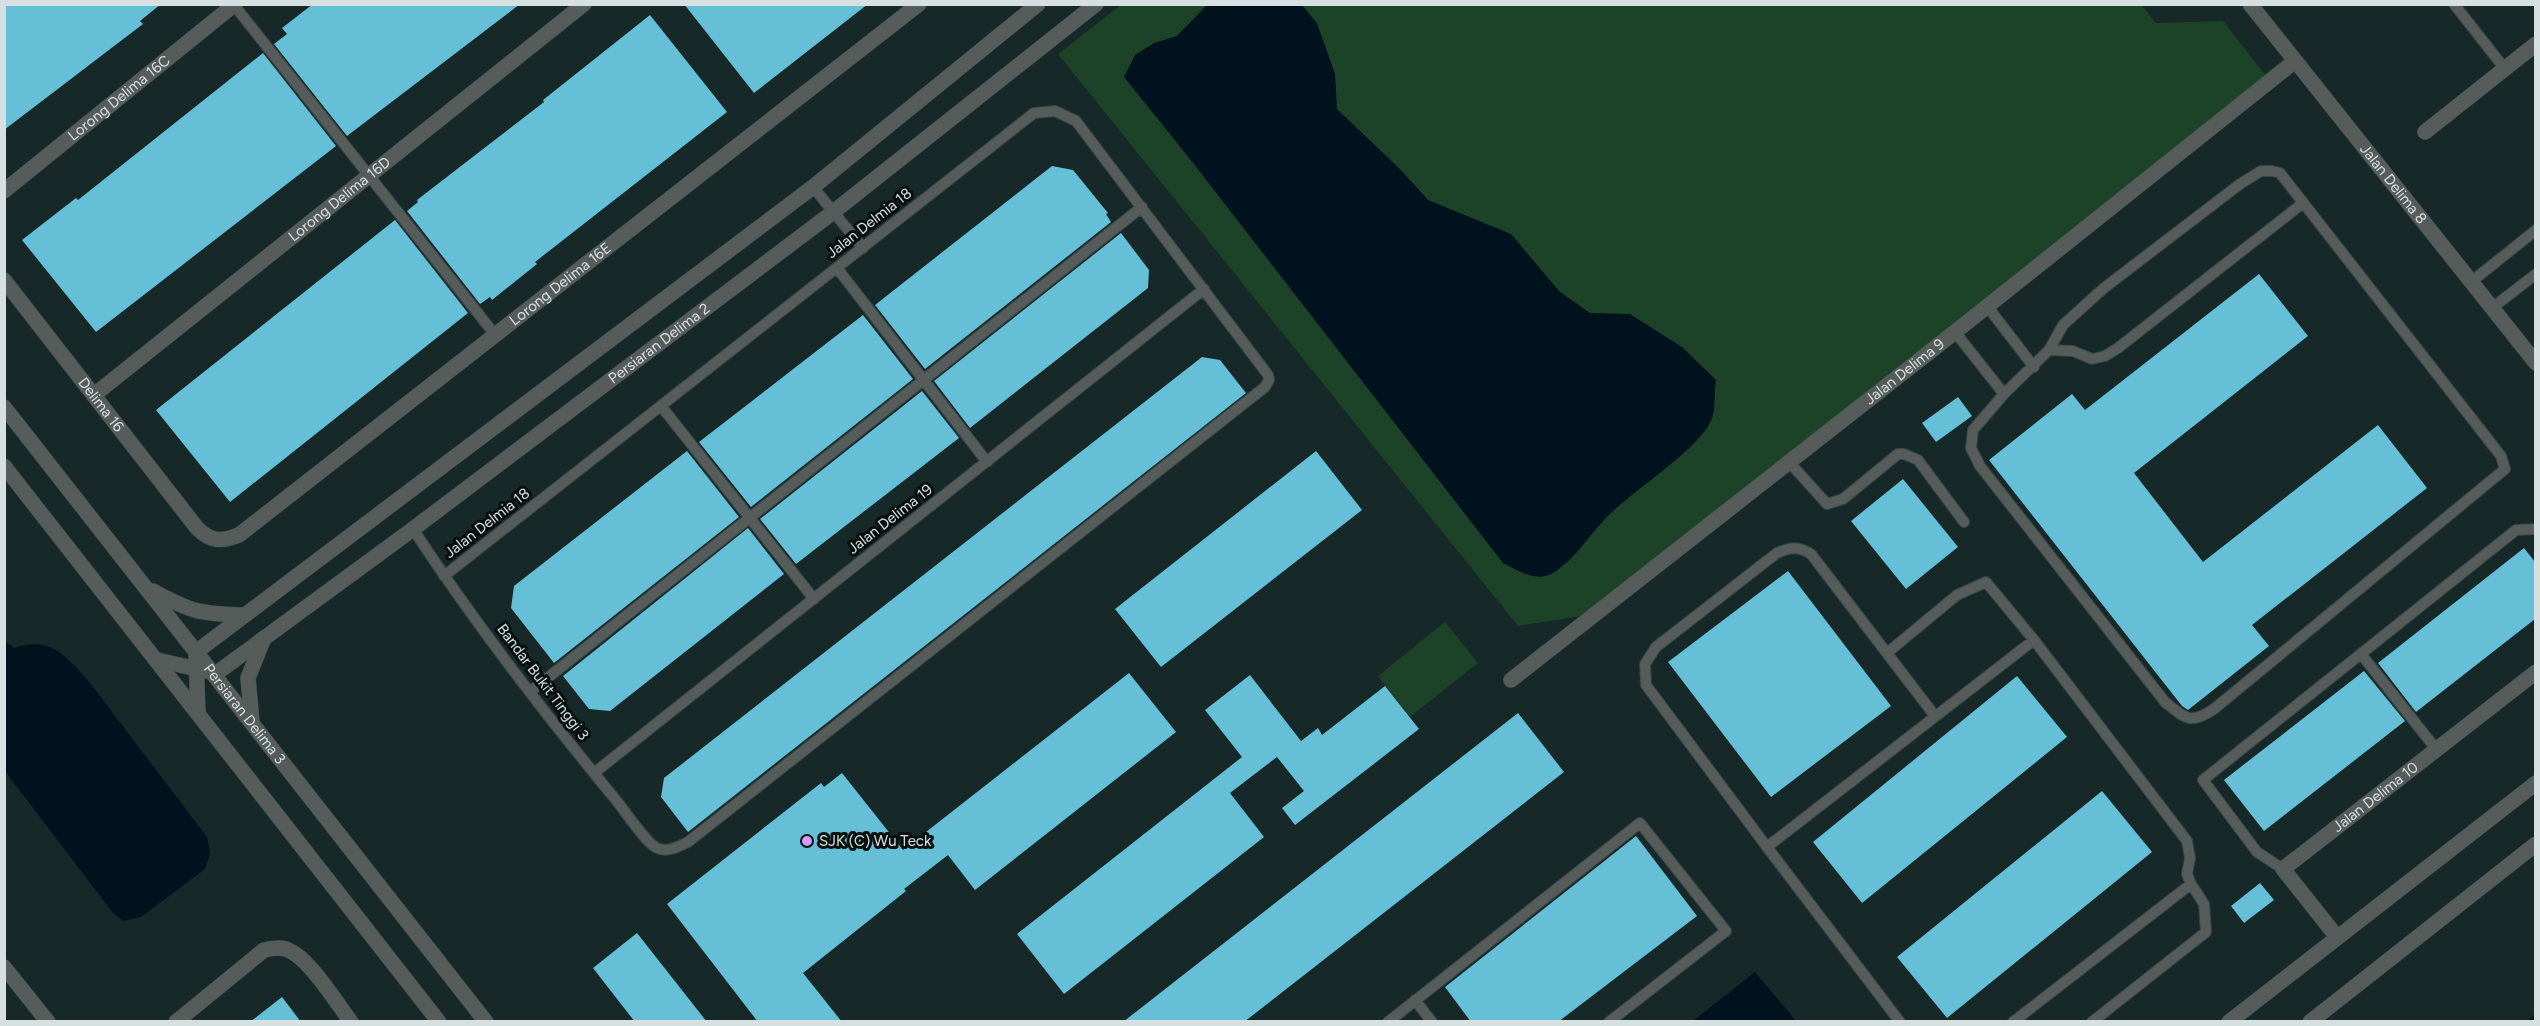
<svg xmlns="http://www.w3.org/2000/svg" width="2540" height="1026" viewBox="0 0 2540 1026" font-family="Figtree,sans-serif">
  <rect width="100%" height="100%" fill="#172828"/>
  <path fill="#1c4327" d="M1122,4H2141L2156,23L2223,21L2267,77L1588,615L1518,626L1058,54Z
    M1445,622L1478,663L1410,717L1378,676Z"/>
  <path fill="#01121f" d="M1207,5H1302L1317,23L1335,74L1337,109L1401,170L1428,200L1511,234L1560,292L1590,313L1630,314L1682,347L1716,380C1714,392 1716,410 1711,421C1697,450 1637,488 1612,512C1592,530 1576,560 1551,574C1535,582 1517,570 1503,563L1190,159L1124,77L1135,55L1154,43L1177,36Z
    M4,637L7,643L14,648C51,636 63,654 87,679L207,837L210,853L205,869L141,917L123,921L113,913L5,771Z
    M1755,972L1796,1021H1693Z"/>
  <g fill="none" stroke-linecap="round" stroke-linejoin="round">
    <path stroke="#01121f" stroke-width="7" d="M2532,1022L2536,1018"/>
  </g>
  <path fill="#65bfd7" d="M4,4H161L140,21L143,24L4,130Z
    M313,4H520L347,136L274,44L287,34L282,28Z
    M684,4H868L754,93Z
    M650,15L727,112L535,262L537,264L492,300L490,297L480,304L407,211L418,202L417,200L544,102L543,100Z
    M263,53L336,146L96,332L22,240L76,198L78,200Z
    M1052,166L1073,170L1108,213L1106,214L1111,222L925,369L875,305Z
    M395,220L468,313L230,502L156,410Z
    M1121,233L1149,270L1148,288L970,428L934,381Z
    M2259,274L2308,336L2134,473L2203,562L2378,425L2427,488L2252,625L2269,646L2188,710L2182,706L1989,460L2072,394L2085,410Z
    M863,315L913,379L751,507L699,442Z
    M1202,357L1220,360L1246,393L688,832L661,797L664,778Z
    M922,391L959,438L796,564L760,519Z
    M1958,397L1972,416L1936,442L1922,423Z
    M687,451L739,517L554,663L511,608L514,586Z
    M1316,451L1362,510L1161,667L1115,609Z
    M1903,479L1958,547L1906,589L1851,521Z
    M748,528L784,574L610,711L589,709L563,676Z
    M2524,548L2535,562V619L2416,712L2378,663Z
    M1788,571L1891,706L1771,797L1668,662Z
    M2364,671L2405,721L2264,831L2224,780Z
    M1129,673L1176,732L975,890L948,855L904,889L906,891L803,973L842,1022H758L667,904L821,783L824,787L842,773L903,850Z
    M1250,675L1301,741L1318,728L1322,735L1385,686L1419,729L1295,825L1282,808L1304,791L1277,757L1230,793L1264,837L1064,994L1017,934L1242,757L1205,710Z
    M2017,676L2067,737L1862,903L1813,842Z
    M1518,713L1564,772L1244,1022H1123Z
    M2102,791L2152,852L1947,1018L1897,957Z
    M1636,836L1697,916L1558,1022H1471L1445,987Z
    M2260,883L2274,900L2244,923L2231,906Z
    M637,933L707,1022H635L593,968Z
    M282,997L301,1022H250Z"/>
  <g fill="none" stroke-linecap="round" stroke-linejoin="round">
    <defs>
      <path id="service" d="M2454,4L2505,69
        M234,5L496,336
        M2261,171H2272L2280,173L2501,456L2505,469L2214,709C2190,725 2186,719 2165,702L1980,466L1971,448L1973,430L2004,394L2049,350L2063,325L2104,288L2240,184Z
        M813,187L863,248
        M837,268L987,462
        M2471,282L2536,230
        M1987,306L2034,367
        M2492,308L2536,274
        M1955,332L2004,394
        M2049,350L2073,351L2092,359L2105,356L2118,348L2303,203
        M661,406L814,599
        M1789,462L1827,504L1843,499L1898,454H1904L1918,460L1964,522
        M413,529C474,622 544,713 616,800C625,811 645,842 657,848C668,853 679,846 688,842L1265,387L1269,380L1268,375L1076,121L1055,111L1034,113L444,576
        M1887,653L1957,595L1986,582L2034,640L2187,841L2190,858L2187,874L2191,884L2204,904L2206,932L2092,1022
        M2361,654L2436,749
        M531,691L1142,207
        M594,773L1204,289
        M1767,847L1646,685L1645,664L1656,647L1777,553C1791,547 1798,546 1811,554L1935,716
        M2283,869L2257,852L2203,780L2516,530L2536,529
        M1415,1000L1432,1022
        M1388,1022L1640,823L1726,931L1609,1022
        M1900,1022L1767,847L2034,640
        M2013,1022L2191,884"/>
      <g id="minor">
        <path id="s1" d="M2250,4L2536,363"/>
        <path d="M2425,132L2536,44"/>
        <path id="s2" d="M4,191L235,4"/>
        <path id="s3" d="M4,280L197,528C211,542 221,542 239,535L919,4"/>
        <path id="s4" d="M94,395L584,4"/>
        <path id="s5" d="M1511,680L1955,332L2295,61"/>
        <path id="s6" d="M2337,937L2283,869L2536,672"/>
        <path d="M4,967L48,1022"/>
        <path d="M176,1022L264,950C274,948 283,946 292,952C311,962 337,1003 351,1022"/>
      </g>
      <g id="tertiary">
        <path id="s7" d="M4,407L486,1022"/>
        <path d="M4,466L439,1022"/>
        <path d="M153,591C191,612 201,614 244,615"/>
        <path d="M196,652L813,187L1038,4"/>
        <path d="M196,652L198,714"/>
        <path d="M157,660L206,671"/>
        <path id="s8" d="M214,675L413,529L832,213L1096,4"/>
        <path d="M252,722L248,678L264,638"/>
        <path d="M2229,1022L2536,783"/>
        <path d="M2310,1022L2536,844"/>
      </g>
    </defs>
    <use href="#service" stroke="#364545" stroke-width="12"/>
    <use href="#minor" stroke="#364545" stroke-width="16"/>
    <use href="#tertiary" stroke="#364545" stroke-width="16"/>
    <use href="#service" stroke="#555c59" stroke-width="10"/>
    <use href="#minor" stroke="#555c59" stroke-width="15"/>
    <use href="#tertiary" stroke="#555c59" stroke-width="15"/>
  </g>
  <circle fill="#d09dff" stroke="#080f0f" stroke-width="2" cx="807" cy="841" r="6"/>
  <g text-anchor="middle" stroke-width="6" stroke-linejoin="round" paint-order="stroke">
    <g font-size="15" fill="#d6e0e0" stroke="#080f0f">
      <text dy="5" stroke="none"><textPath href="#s2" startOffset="148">Lorong Delima 16C</textPath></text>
      <text dy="5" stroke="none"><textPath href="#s1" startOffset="230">Jalan Delima 8</textPath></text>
      <text dy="5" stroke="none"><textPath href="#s4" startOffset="314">Lorong Delima 16D</textPath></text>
      <text transform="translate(869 223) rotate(-38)" y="5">Jalan Delmia 18</text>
      <text dy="5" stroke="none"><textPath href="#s3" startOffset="768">Lorong Delima 16E</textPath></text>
      <text dy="5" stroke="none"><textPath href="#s8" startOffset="555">Persiaran Delima 2</textPath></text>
      <text dy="5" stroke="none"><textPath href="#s5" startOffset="500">Jalan Delima 9</textPath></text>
      <text dy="5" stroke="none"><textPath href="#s3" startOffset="158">Delima 16</textPath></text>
      <text transform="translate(890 519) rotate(-38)" y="5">Jalan Delima 19</text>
      <text transform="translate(487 523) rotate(-38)" y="5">Jalan Delmia 18</text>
      <text transform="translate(543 682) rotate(53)" y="5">Bandar Bukit Tinggi 3</text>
      <text dy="5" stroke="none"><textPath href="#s7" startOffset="390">Persiaran Delima 3</textPath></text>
      <text dy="5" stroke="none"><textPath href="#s6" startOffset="204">Jalan Delima 10</textPath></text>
    </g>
    <g font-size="15" fill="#d6e0e0" stroke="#080f0f" text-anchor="start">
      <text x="819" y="846">SJK (C) Wu Teck</text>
    </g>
  </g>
  <rect width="2540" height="1026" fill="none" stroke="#d6e0e0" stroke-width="12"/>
</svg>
